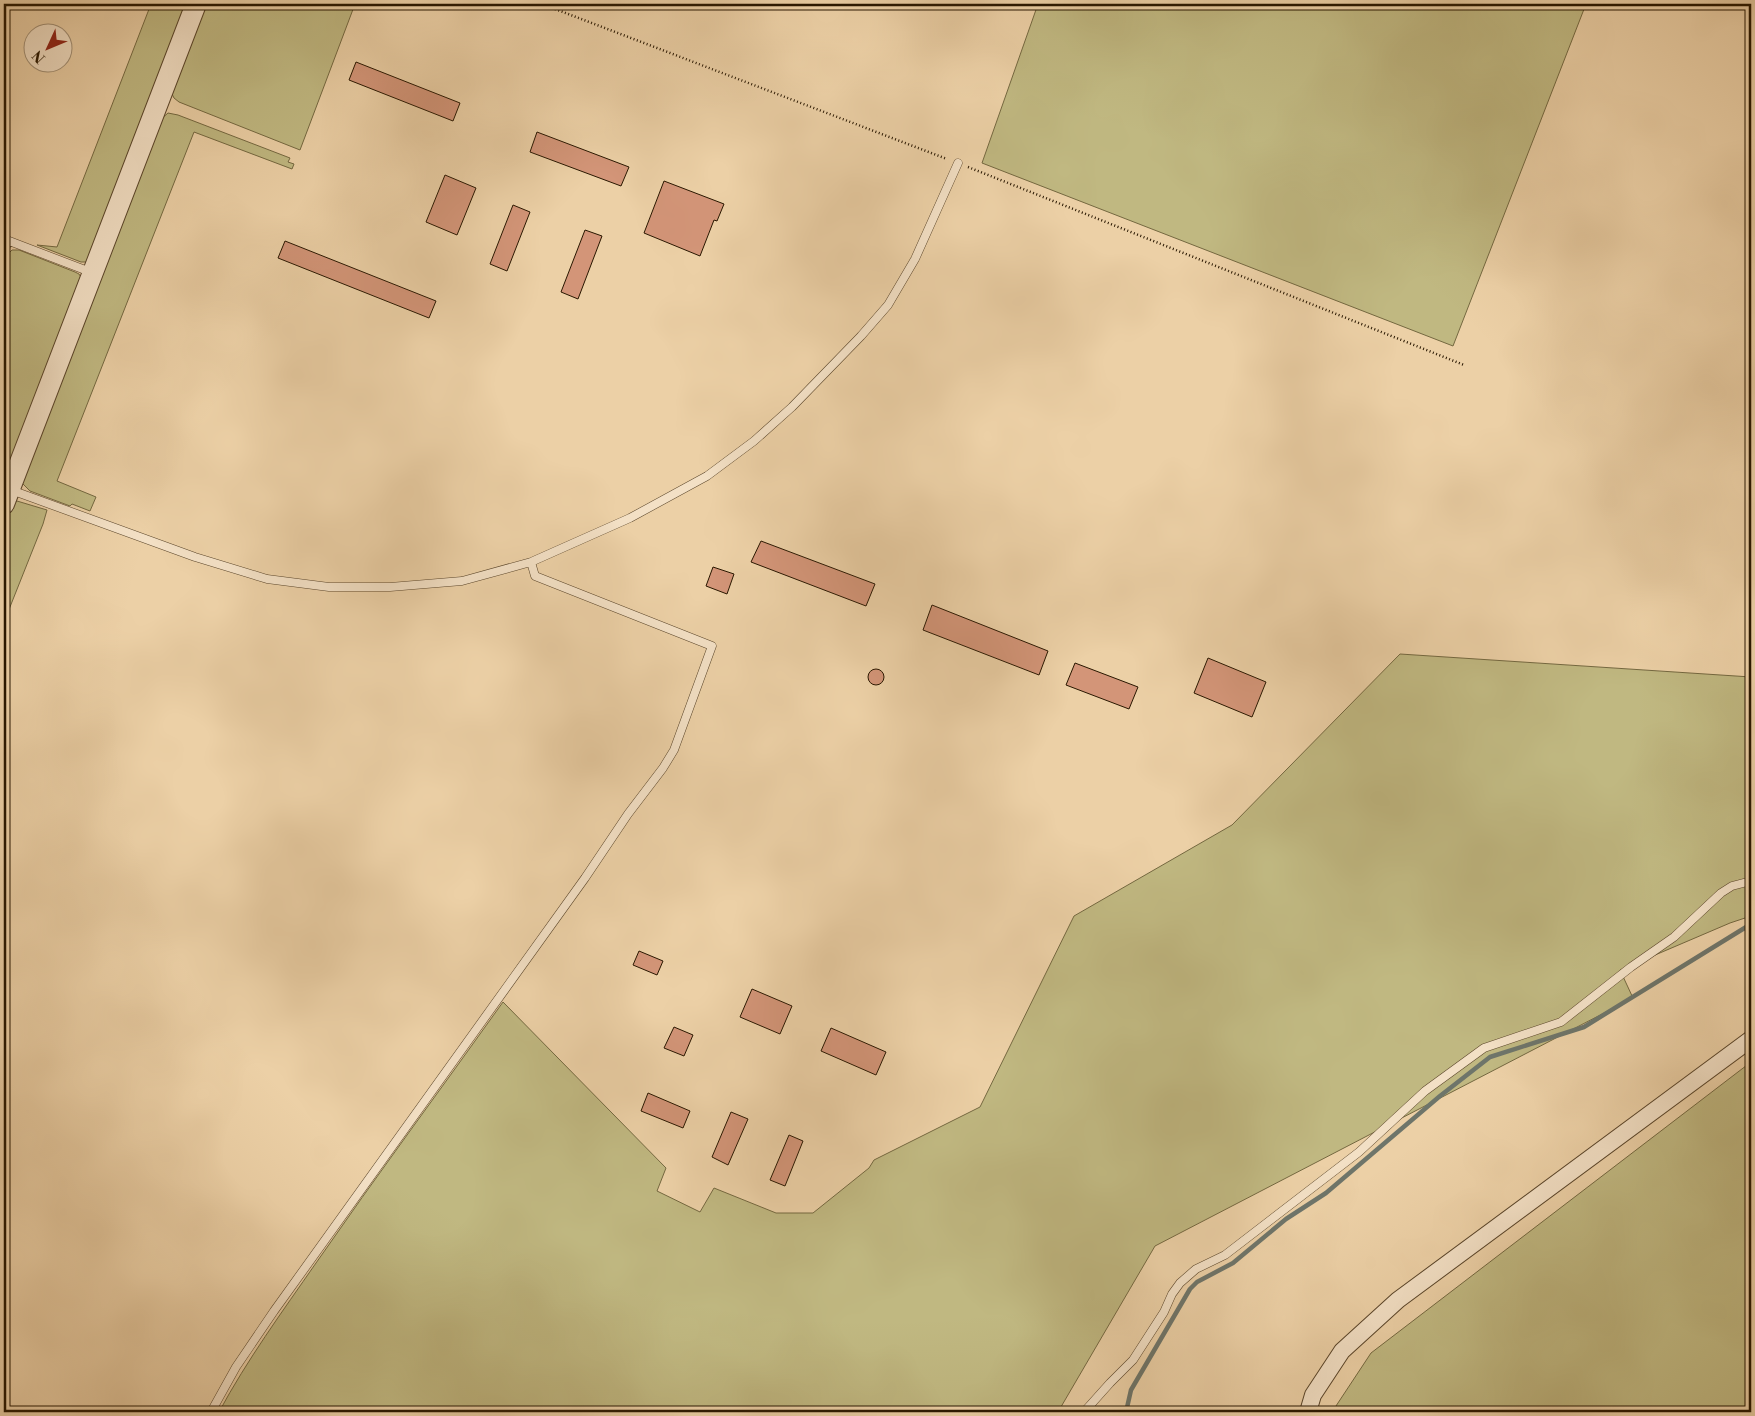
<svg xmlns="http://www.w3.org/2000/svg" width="1755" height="1416" viewBox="0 0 1755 1416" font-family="'Libre Bodoni',serif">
  <rect width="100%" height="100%" fill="#ecd0a6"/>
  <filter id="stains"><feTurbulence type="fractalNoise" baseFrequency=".004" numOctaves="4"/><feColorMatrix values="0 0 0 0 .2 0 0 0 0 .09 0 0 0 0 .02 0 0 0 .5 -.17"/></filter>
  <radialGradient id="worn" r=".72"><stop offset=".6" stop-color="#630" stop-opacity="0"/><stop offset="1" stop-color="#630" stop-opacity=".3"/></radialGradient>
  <path fill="#c0b881" stroke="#746840" d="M151,4H190L87,262H81L37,245L57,247Z
    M205,4H355L300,150L179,102L174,98L171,92Z
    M1038,4H1586L1453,346L982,163Z
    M168,113L178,115L290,158L288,162L294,164L292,169L194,132L57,481L96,497L90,511L72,504L70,506L30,491L21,482L160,120Z
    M12,250H19L75,272L79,274L82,279L8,473L4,476V263L8,254Z
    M17,501L47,510L43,524L4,622V517L12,504Z
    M1400,654L1751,677V916L1730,923L1620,970L1633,998L1155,1246L1058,1412H219C247,1360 282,1312 316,1263C377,1175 441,1089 503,1002L666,1168L657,1191L700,1212L714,1188L776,1213H813L869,1168L874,1160L980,1107L1074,916L1232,825Z
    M1751,1062V1412H1332L1371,1353Z"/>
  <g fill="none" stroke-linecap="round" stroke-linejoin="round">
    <path stroke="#6e756a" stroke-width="4.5" d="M1126,1412L1131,1390L1190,1289L1197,1282L1233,1263L1286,1219L1326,1193L1440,1096L1490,1057L1584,1027L1751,924"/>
  </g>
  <path fill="#d39578" stroke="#291700" d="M356,62L460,103L453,121L349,80Z
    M537,132L629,167L621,186L530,152Z
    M445,175L476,188L457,235L426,222Z
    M664,181L724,204L717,221L714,220L700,256L644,233Z
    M513,205L530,212L507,271L490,264Z
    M585,230L602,236L578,299L561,292Z
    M285,241L436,301L429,318L278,258Z
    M761,541L875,584L866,606L751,562Z
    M713,567L734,574L727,594L706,586Z
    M932,605L1048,651L1039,675L923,630Z
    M1208,658L1266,682L1252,717L1194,693Z
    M1075,663L1138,687L1129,709L1066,685Z
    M868 677a8 8 0 1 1 16 0a8 8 0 1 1-16 0Z
    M639,951L663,961L657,975L633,965Z
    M752,989L792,1006L780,1034L740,1017Z
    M674,1027L693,1035L684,1056L664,1048Z
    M831,1028L886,1052L876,1075L821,1051Z
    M648,1093L690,1111L683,1128L641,1111Z
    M731,1112L748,1119L728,1165L712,1157Z
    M789,1135L803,1141L785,1186L770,1180Z"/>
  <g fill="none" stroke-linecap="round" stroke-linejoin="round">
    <defs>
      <path id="service" d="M4,239L93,273
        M4,252L8,241
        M11,490L195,557L267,579L329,587H390L462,581L531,562L630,518L707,476L754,441L792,407L861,336L888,305L915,259L958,163
        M211,1412L236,1367L274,1311L585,878L628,814L663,768L674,750L712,646L535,576L531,562
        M1084,1412L1110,1383L1133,1360L1164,1312L1172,1294L1180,1283L1196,1269L1225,1255L1359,1152L1425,1091L1484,1048L1561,1022L1631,967L1674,937L1721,893L1732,886L1751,881"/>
      <path id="minor" d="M1308,1412L1313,1395L1342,1351L1398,1300L1751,1039"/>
      <path id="tertiary" d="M4,504L196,4"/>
    </defs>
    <use href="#service" stroke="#5a452a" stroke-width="9"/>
    <use href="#minor" stroke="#5a452a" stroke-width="18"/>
    <use href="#tertiary" stroke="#5a452a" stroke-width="22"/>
    <path stroke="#291700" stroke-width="2.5" stroke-dasharray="1 2.5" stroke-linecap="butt" d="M542,4L947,159
      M968,167L1464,365"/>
    <use href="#service" stroke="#f3e0c5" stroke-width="8"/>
    <use href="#minor" stroke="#f3e0c5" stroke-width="16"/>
    <use href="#tertiary" stroke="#f3e0c5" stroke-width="20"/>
  </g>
  <rect width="1755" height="1416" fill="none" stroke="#ecd0a6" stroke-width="20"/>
  <rect x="5" y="5" width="1745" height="1406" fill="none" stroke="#291700" stroke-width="2.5"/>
  <rect x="10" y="10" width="1735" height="1396" fill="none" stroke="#291700"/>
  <g transform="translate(48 48) rotate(226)"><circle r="24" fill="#f3e0c5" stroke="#a29076"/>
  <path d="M0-4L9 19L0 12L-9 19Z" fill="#8f2418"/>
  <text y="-8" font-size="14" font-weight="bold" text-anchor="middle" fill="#291700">N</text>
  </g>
  <rect width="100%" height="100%" filter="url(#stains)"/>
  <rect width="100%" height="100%" fill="url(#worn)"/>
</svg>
